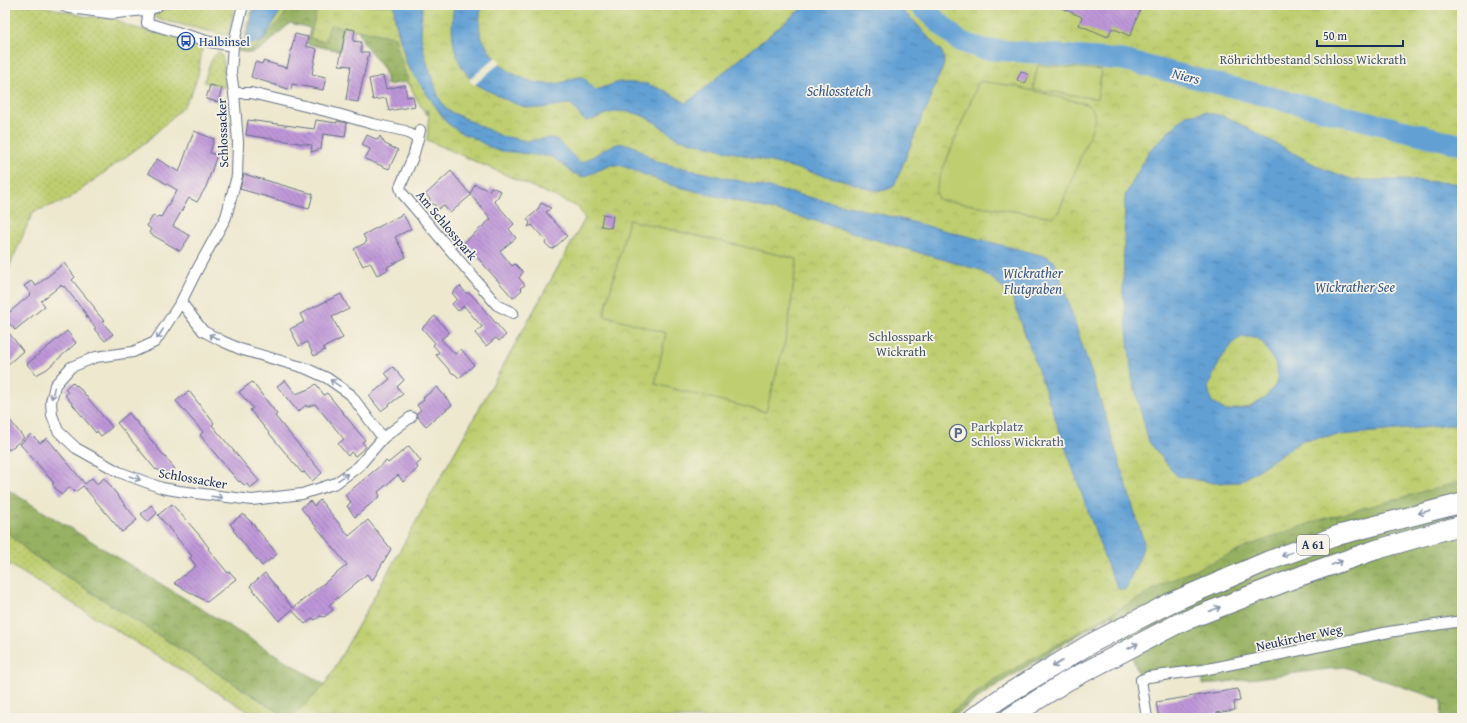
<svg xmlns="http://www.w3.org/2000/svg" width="1467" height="723" viewBox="0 0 1467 723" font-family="'Gentium Book Plus',serif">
  <defs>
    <pattern id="grass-dots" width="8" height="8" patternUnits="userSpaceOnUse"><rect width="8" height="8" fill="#bece70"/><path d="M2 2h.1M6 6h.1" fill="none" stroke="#a3b163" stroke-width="1.8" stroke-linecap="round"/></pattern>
    <pattern id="forest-crowns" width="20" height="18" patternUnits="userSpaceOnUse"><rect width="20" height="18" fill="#96b162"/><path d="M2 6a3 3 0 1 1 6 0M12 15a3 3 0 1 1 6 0" fill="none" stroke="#7a9054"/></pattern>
    <pattern id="park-crowns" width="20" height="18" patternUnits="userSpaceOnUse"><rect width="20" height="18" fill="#bece70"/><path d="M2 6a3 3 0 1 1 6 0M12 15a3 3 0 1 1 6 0" fill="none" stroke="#a3b163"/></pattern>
    <pattern id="water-ripples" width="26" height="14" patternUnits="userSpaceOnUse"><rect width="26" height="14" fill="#62a0d4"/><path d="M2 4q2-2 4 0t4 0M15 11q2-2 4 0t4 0" fill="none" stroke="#5083af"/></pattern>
    <pattern id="building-back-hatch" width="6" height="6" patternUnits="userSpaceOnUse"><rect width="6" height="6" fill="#be96d8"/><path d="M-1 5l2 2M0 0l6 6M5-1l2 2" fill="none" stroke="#9a7bb2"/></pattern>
  </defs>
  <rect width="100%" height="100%" fill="#f7f3e8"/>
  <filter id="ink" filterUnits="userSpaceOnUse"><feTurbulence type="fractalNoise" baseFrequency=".025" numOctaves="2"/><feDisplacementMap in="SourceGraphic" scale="8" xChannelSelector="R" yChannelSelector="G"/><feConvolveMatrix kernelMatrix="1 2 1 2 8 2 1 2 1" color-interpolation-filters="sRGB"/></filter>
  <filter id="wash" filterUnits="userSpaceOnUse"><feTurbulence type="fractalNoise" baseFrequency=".012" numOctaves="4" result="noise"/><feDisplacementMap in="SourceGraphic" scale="16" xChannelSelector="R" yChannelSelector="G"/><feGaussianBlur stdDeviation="0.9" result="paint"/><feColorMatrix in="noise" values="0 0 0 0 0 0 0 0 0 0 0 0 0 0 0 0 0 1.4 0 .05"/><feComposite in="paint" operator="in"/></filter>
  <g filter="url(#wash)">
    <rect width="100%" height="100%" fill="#ede8ce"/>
    <path fill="url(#grass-dots)" stroke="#6c7e67" d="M5,5H39L84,16L116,19L128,26L198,44L202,50L198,75L192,92L183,107L146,142L67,200L33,212L5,277Z
      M180,5H235L228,35L220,34L158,19L152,15L154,13Z
      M219,52C226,60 223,66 224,74C224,79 225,83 225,88L204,82C208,71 209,58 219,52Z
      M5,530L30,553L288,718H259L5,562Z"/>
    <path fill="url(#forest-crowns)" stroke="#587060" d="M285,5H393L437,110L430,114H426L416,92L406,82L387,85L384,69L363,42L357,27L344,25L340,51L307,44L310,28L290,23L263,48L252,53L238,51L239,39C250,44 252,48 263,41Z
      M1462,5V718H1441L1442,700L1344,667L1202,685L1203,670L1141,680L1122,632L1112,615L1070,640L992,688L951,718H854L1106,602L1112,615L1122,602Z
      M585,219L563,400L298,718H288L30,553L5,530V488L325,685Z"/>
    <path fill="url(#park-crowns)" stroke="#6c7e67" d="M253,5H290L283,17L253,49L242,48Z
      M318,5H1462V481L1316,521L1251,545L1167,582L989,683L943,718H291L325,685L585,219L578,207L427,140L429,110L424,111C408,86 402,66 395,37L330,25L325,42L310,38Z"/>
    <path fill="#bece70" stroke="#6c7e67" d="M1038,65L1102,70L1097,99L1033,89Z
      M979,81L1013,86L1087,104C1097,111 1095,118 1092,129L1059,211L1054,217L953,202L938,199L936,194L938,181Z
      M629,220L797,259L787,333L766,412L655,384L666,333L604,315Z"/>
    <path fill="url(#water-ripples)" stroke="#3e6899" fill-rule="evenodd" d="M255,5H284L263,40C257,43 252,45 246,41Z
      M394,5H422L421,37L426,60L439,98L447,110L501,136L528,141L549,138L556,139L580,163C588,160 595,155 602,151C627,135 636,148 657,162L865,210L1048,257L1055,262L1104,412L1144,543L1140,557L1125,590L1119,589L1109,570L1012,297L998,283L980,270L889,244L809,219L671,185L620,165H611L583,177L573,173L553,157L495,150L472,137L463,134L447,123L407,65L395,20Z
      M454,5H482C480,14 478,26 481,36C482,39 485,43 487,47C500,70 526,85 553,84C564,84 573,76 583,77L594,89L596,90L619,82L647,84L666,91L686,103L689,101L806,5H896L913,20L938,48L941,49C947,64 943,67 937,80C935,84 935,88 932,92C932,99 927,109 923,115L894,186C881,196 863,187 850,182L676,138C657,123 637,106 610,113C602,115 594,120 586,121L581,117L571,104C558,104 546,109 534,108C521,107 510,102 499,96C489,91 477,86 470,78C452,58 450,30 454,5Z
      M1205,112L1227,117L1321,168L1354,180H1404L1452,183L1462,185V424L1330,436L1303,440L1240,482L1214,483L1177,476L1149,442L1132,378L1123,292L1125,196L1149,151L1186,115ZM1242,337H1255L1263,343L1275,363L1278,372L1276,384L1265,398L1250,407L1226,411L1211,401L1208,387L1215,371L1223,356L1235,341Z"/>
    <path fill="#ede8ce" d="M496,57L501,62L474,85L469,80Z"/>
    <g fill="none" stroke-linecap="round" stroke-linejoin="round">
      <path stroke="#62a0d4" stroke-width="21" d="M920,5L959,41L983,49L1123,60L1462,145"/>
    </g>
    <g id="blocks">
      <path fill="url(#building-back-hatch)" d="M1055,5H1142L1130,36L1112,28L1108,37L1079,25L1082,17Z
        M346,28L355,30L353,41L361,42V52H369L358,102L346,100L351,66L339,65Z
        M295,34L308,37L306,46L317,49L312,74L326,77L323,90L292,84L291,90L251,77L255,62L262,64L263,61L287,68Z
        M1021,71L1029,75L1025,84L1017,80Z
        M383,76L386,89L405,85L407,97L413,96L415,106L389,111L386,98L373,100L369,79Z
        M210,85L222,88L218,102L206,99Z
        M248,120L314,129L316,120L337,123V121L347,123L345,137L323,134L321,149L311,152L312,145L246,135Z
        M194,131L214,139L210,153L217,155L206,187L197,202L189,198L173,226L190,236L180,251L149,233L151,229L147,226L153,215L157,218L158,216L161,217L177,190L148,173L157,159L179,172Z
        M367,135L378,140L380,136L385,144L398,150L389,169L365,159L370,149L362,145Z
        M451,171L470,194L475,184L489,191L491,187L501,191L498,197L494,201L514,224L509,229L516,238L500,251L512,266L515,264L523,272L519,278L525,285L520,288L522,290L513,298L477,257L475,258L469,251L465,254L459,247L491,219L471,195L450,213L443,205L438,209L434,204H428L430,199L426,194Z
        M244,174L313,194L309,209L240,189Z
        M541,203L551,208L546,212L567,236L553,249L550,248L545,243L546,241L532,225L528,227L530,223L527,219L537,211Z
        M403,214L411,229L395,237L406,257L387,267L388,270L377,275L370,262L363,266L354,249L367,242L363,235Z
        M603,214L613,216L611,228L601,226Z
        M64,263L75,277L72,280L95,308L94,309L104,321L102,322L113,334L105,341L94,329L96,328L86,316L87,315L64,286L63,287L61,285L41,301L45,306L15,330L5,318V316L31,294L24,286L31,281L36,286Z
        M460,286L466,293H470L506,335L499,341L496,338L486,346L475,333L482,327L464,306L458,311L452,304L457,299L452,293Z
        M341,294L349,309L332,317L343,338L323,348L325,350L314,356L307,342L299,346L290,329L304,322L300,314Z
        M435,316L449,333L441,339L455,354L461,349L474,365L459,378L455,374L452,373L436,355L439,352L433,345L435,343L422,328Z
        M5,328L23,351L5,367Z
        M67,331L76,343L47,369L36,375L27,364Z
        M393,367L404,380L397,387L403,394L381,411L369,396L390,379L385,373Z
        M285,380L296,394L311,388L316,384L324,395L327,393L365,440L362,442L366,447L355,456L351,452L348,456L338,444L344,439L315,404L307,407L306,405L298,412L277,386Z
        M72,382L76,386L77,385L112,427L101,436L97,431L96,433L65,395L68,393L65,389Z
        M252,382L277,414L275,416L322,473L312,481L304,472L302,473L250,410L253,408L239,392Z
        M437,387L452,405L426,426L417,416L416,414L421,410L417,405L424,400L423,398Z
        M189,391L214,423L212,425L259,481L250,488L247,484L244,485L240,481L239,482L217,456L200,435L203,432L176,401Z
        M129,413L175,469L166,477L157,469L156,470L117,423Z
        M5,414L24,438L9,450L5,445Z
        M31,434L40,443L47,438L85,484L92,478L97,484L104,478L137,520L122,532L83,486L75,492L70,487L61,495L52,484L54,483L20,444Z
        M409,446L421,461L416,465L418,468L403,482L398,475L378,492L380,496L355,517L347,506L351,502L345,495L386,461L388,463Z
        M320,500L349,536L368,520L391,549L372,581L367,574L329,605L333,610L324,617L320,616L315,620L313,618L305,624L292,610L279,621L250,586L265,573L293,608L347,565L301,508L310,501L314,506Z
        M172,504L201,537L209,548L208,549L228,573L230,572L236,579L207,602L174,583L196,566L190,558L192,556L158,515Z
        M151,505L157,513L148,522L141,514Z
        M243,514L253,524L277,554L262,566L233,530L234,529L230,524Z
        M1238,689L1240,701L1234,702L1235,710L1216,713L1217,718H1159L1156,702Z"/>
    </g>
  </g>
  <g filter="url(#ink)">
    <use href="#blocks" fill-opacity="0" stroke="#647085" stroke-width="1"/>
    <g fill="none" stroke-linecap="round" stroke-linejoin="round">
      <defs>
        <path id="minor" d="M149,7L147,23L210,42L233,46
          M234,93H251L334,113L373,124L405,131L418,139L420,130
          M418,139L413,157L400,187L402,193L497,305L513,313
          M181,302L203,331L222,341L240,349L305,368L327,378L350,394L383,438L359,466L336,483L302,494L252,500L179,491L162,488L119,472L76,448L58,431L52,415L51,402L55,385L71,367L96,357L133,352L155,342L181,302L197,270L226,217L237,176L238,142L234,93L231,72L233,46L243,5
          M383,438L411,417
          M1147,718L1141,680L1148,677L1203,670L1389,632L1462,621"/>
        <path id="secondary" d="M67,5L112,11L149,7L155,5"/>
        <path id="motorway" d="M973,718L1004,696L1090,644L1170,603L1268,561L1339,535L1462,503
          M1009,718L1067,681L1179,623L1303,575L1375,550L1462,525"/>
      </defs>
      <use href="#minor" stroke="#647085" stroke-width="12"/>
      <use href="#secondary" stroke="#647085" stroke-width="17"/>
      <use href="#motorway" stroke="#647085" stroke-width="21"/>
      <use href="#minor" stroke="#fff" stroke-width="10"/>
      <use href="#secondary" stroke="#fff" stroke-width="15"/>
      <use href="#motorway" stroke="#fff" stroke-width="19"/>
    </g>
    <defs><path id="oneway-shaft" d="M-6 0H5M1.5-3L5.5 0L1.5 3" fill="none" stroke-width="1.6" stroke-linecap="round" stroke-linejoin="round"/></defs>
    <g stroke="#8d97ae">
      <use href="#oneway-shaft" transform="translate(160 334) rotate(123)"/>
      <use href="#oneway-shaft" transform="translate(214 337) rotate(-152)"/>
      <use href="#oneway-shaft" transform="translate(335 383) rotate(-145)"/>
      <use href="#oneway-shaft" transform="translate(53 393) rotate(104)"/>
      <use href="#oneway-shaft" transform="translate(343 477) rotate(-35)"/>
      <use href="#oneway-shaft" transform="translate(135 478) rotate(20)"/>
      <use href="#oneway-shaft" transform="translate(217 497) rotate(7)"/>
      <use href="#oneway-shaft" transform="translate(1424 512) rotate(166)"/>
      <use href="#oneway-shaft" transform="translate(1287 554) rotate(160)"/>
      <use href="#oneway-shaft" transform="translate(1337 563) rotate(-20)"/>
      <use href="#oneway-shaft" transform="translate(1215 609) rotate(-21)"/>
      <use href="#oneway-shaft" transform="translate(1133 646) rotate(-27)"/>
      <use href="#oneway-shaft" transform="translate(1057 664) rotate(149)"/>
    </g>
  </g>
  <defs>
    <symbol id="bus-ring" viewBox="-11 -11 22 22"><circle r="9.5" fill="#f7f3e8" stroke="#1a4fb4" stroke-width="1.5"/><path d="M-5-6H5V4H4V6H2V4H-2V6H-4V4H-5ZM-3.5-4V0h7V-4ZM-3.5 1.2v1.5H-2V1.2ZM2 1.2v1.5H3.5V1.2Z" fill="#1a4fb4"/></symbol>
    <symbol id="parking-ring" viewBox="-11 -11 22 22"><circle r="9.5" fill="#f7f3e8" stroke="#5c6f8a" stroke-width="1.5"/><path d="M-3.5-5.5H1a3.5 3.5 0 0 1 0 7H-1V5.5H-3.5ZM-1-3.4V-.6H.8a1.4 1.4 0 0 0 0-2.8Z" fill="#5c6f8a"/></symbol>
  </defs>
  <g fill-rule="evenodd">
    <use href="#bus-ring" x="176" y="31" width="20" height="20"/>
    <use href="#parking-ring" x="948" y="423" width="20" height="20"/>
  </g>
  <g text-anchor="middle" stroke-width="3.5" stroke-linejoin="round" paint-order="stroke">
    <rect fill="#f7f3e8" stroke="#5d6a87" stroke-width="1" x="1297" y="535" width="32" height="20" rx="3"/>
    <g font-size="12" font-weight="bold" fill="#1b2f5e">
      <text x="1313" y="549">A 61</text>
    </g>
    <g font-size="13" fill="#164399" stroke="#f7f3e8" text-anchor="start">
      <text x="199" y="46">Halbinsel</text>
    </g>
    <g font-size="13" fill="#445762" stroke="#f7f3e8">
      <text x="1313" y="64">Röhrichtbestand Schloss Wickrath</text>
      <text x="901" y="341">Schlosspark<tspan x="901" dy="15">Wickrath</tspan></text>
    </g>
    <g font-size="13" fill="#1b2f5e" stroke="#f7f3e8">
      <text transform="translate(222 133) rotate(-92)" y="5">Schlossacker</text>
      <text transform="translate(447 225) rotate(50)" y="5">Am Schlosspark</text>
      <text transform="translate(193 478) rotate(10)" y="5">Schlossacker</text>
      <text transform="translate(1299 637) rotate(-12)" y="5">Neukircher Weg</text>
    </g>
    <g font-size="13" fill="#4e5e75" stroke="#f7f3e8" text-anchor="start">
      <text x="971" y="431">Parkplatz<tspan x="971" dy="15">Schloss Wickrath</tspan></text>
    </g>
    <g font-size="14" font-style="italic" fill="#345787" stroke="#f7f3e8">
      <text transform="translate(1186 76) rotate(14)" y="5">Niers</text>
      <text x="839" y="96">Schlossteich</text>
      <text x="1033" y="278">Wickrather<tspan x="1033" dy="16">Flutgraben</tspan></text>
      <text x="1355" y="292">Wickrather See</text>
    </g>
  </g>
  <rect width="1467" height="723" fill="none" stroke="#f7f3e8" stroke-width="20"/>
  <path d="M1317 40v6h86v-6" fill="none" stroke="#1b2f5e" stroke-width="2"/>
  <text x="1323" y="40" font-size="12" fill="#1b2f5e" stroke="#f7f3e8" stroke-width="3" paint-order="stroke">50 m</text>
</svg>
